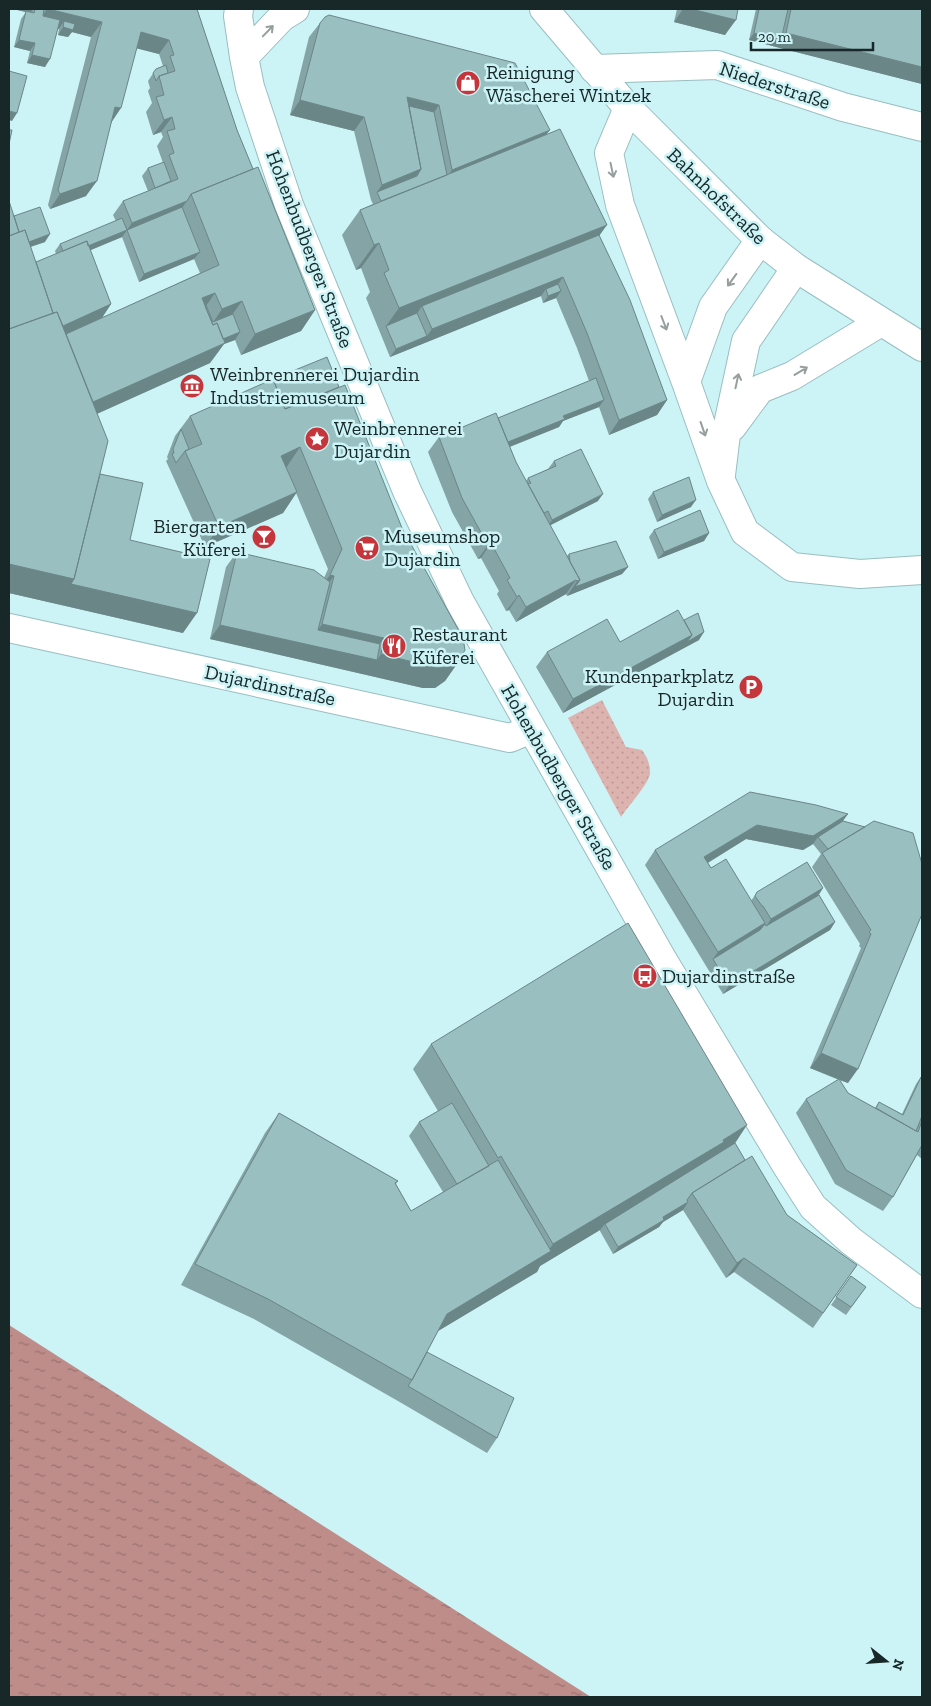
<svg xmlns="http://www.w3.org/2000/svg" width="931" height="1706" viewBox="0 0 931 1706" font-family="'Zilla Slab',serif">
  <defs>
    <pattern id="grass-dots" width="8" height="8" patternUnits="userSpaceOnUse" patternTransform="scale(1.25)"><rect width="8" height="8" fill="#ddb3b0"/><path d="M2 2h.1M6 6h.1" fill="none" stroke="#bd9a97" stroke-width="1.8" stroke-linecap="round"/></pattern>
    <pattern id="water-ripples" width="26" height="14" patternUnits="userSpaceOnUse" patternTransform="scale(1.25)"><rect width="26" height="14" fill="#be8c89"/><path d="M2 4q2-2 4 0t4 0M15 11q2-2 4 0t4 0" fill="none" stroke="#997270"/></pattern>
  </defs>
  <rect width="100%" height="100%" fill="#ccf3f6"/>
  <path fill="url(#grass-dots)" d="M602,700L626,747L642,750C647,757 650,763 650,773C650,782 627,808 621,817L568,718Z"/>
  <path fill="url(#water-ripples)" d="M9,1325L591,1697H9Z"/>
  <g fill="none" stroke-linecap="round" stroke-linejoin="round">
    <defs>
      <path id="street" d="M594,69L717,65L843,107L922,127
        M628,108L609,153L620,205L686,382
        M760,240L713,307L686,382L721,481L745,532L792,567L860,574L922,570
        M732,427L760,389L792,376L881,322
        M721,475L726,434L746,341L796,268
        M9,628L510,738L531,729"/>
      <path id="secondary" d="M239,9L238,16L244,57L250,87L289,205L407,491L460,602L661,957L788,1168L813,1207L851,1241L922,1294
        M544,9L628,108L760,240L796,268L922,347
        M244,57L282,17L295,9"/>
    </defs>
    <use href="#street" stroke="#99bec1" stroke-width="30"/>
    <use href="#secondary" stroke="#99bec1" stroke-width="30"/>
    <use href="#street" stroke="#fff" stroke-width="28"/>
    <use href="#secondary" stroke="#fff" stroke-width="28"/>
  </g>
  <path fill="#84a4a6" fill-rule="evenodd" d="M13,9H197L237,130L253,169L315,310L301,331L241,355L235,340L224,344L210,363L97,414L100,474L130,540L183,633L9,593V201L14,216L45,242L30,247L36,262L56,254L55,251L60,244L116,221L113,215L123,201L148,191L142,176L148,168L163,163L157,146L163,137L161,132L153,135L146,112L152,103L148,91L150,88L148,81L156,69L163,66L159,54L137,48L86,196L50,209L48,205L91,37L72,32L68,37L58,35L59,29L58,28L45,67L27,63L30,51L14,47L21,19L26,12ZM122,237L139,282L194,259L200,273L102,318L111,304L90,250Z
    M677,9H738L725,35L674,22Z
    M756,9H922V84L749,40Z
    M320,23L546,135L599,235L667,400L657,415L609,435L599,407L563,421L559,427L510,447L516,462L526,481L528,478L548,469L554,461L598,501L550,525L567,556L569,554L628,567L622,574L567,596L566,594L516,622L509,610L506,611L497,594L499,591L481,558L478,559L452,512L428,452L439,437L498,418L589,381L577,348L556,298L543,303L541,296L390,357L366,298L370,292L361,268L356,270L342,235L360,210L373,204L371,200L354,131L290,115L309,37Z
    M339,387L402,528L459,661L445,681L435,688H423L210,639L226,567L237,552L324,578L328,569L296,493L283,513L205,547L166,461L168,459L167,457L175,436L190,416Z
    M653,492L691,507L657,522L648,499Z
    M654,530L709,533L704,541L658,559L649,537Z
    M684,620L699,640L563,713L536,667L547,652L620,642Z
    M843,821L865,827L913,833L848,1083L839,1080L848,1093L875,1108L879,1102L902,1114L916,1084L921,1077L922,1078V1159L917,1155L893,1197L883,1211L835,1184L796,1113L806,1099L839,1080L810,1068L861,948L859,946L860,944L812,867L821,854L813,844L803,850L746,839L708,863L711,868L751,901L757,892L823,888L819,895L835,922L830,930L723,994L645,865L655,850Z
    M431,1044L735,1143L745,1160L787,1215L857,1265L813,1328L734,1272L726,1278L683,1210L663,1222L659,1227L613,1254L600,1231V1230L540,1266L537,1272L438,1331L427,1352L497,1438L487,1453L398,1401L254,1319L181,1285L265,1133L279,1113L398,1181L396,1184L411,1211L443,1192L409,1136L419,1122L438,1111L413,1069Z
    M851,1276L866,1287L846,1315L831,1305Z"/>
  <path fill="#6b8687" d="M13,9H33L30,13Z
    M47,9L102,22L91,37L72,32L68,37L58,35L63,27L64,21L59,29L37,23Z
    M683,9H691L736,20L725,35L674,22Z
    M141,32L169,40L159,54L131,47Z
    M754,33L781,40L776,47L749,40Z
    M786,33L922,67V84L776,47Z
    M19,40L35,43L30,51L14,47Z
    M32,55L50,59L45,67L27,63Z
    M407,97L439,105L429,120L404,113Z
    M300,100L364,117L354,131L290,115Z
    M115,107L121,108L111,123Z
    M9,111L17,113L12,121L9,120Z
    M172,117L161,132L153,135L164,120Z
    M550,130L539,144L442,185L452,170Z
    M421,169L411,184L377,192L382,185Z
    M97,181L86,196L50,209L60,194Z
    M187,201L177,215L127,230L132,223Z
    M607,225L589,250L422,306L412,321L386,326L399,308Z
    M127,230L122,237L60,263L65,255Z
    M50,234L45,242L12,253L17,246Z
    M379,243L361,268L356,270L374,245Z
    M200,252L194,259L139,282L144,274Z
    M563,277L553,292L546,289L541,296L390,357L396,349L427,336L432,329Z
    M561,291L556,298L543,303L548,296Z
    M215,293L201,313L202,298Z
    M242,301L227,322L208,330L222,309Z
    M111,304L101,319L63,336L54,330Z
    M315,310L301,331L241,355L255,334Z
    M240,332L235,340L224,344L210,363L74,424L88,404L211,343Z
    M604,400L599,407L563,421L559,427L496,452L502,445L563,416Z
    M667,400L657,415L609,435L619,420Z
    M300,447L286,468L281,456Z
    M297,492L283,513L205,547L219,527Z
    M603,494L598,501L547,527L552,520Z
    M696,500L691,507L657,522L662,515Z
    M709,533L704,541L658,559L664,552Z
    M491,543L481,558L478,559L488,545Z
    M9,564L74,579L197,613L183,633L9,593Z
    M628,567L622,574L567,596L577,581Z
    M330,575L334,576L319,596L316,595Z
    M576,580L566,594L516,622L526,607Z
    M519,595L509,610L506,611L517,597Z
    M322,624L384,638L370,659L308,645Z
    M220,625L377,660L381,654L459,661L445,681L435,688H423L210,639Z
    M704,632L699,640L563,713L573,699L692,635Z
    M848,814L838,828L818,837L813,844L803,850L746,839L694,871L704,857L757,825Z
    M823,888L813,902L761,934L771,919Z
    M835,922L830,930L723,994L729,986Z
    M765,923L755,938L713,959L718,952Z
    M821,1053L858,1069L848,1083L810,1068Z
    M747,1125L730,1151L605,1224L600,1230L540,1266L537,1272L433,1334L447,1314L546,1254L553,1244Z
    M688,1202L683,1210L663,1222L659,1227L613,1254L618,1247L663,1217Z
    M744,1258L734,1272L726,1278L737,1263Z"/>
  <path fill="#99bfc1" stroke="#6b8687" d="M35,9H44L43,16L60,20L50,59L32,55L35,43L19,40L26,11L34,13Z
    M48,9H197L237,130L253,169L191,194L187,201L132,223L123,201L178,179L169,155L174,153L167,131L175,129L172,117L164,120L156,97L164,95L159,76L175,71L170,56L174,55L169,40L141,32L121,108L115,107L97,181L60,194L58,190L102,22Z
    M691,9H738L736,20Z
    M759,9H788L781,40L754,33Z
    M791,9H922V67L786,33Z
    M329,15L515,63L550,130L452,170L439,105L407,97L421,169L382,185L364,117L300,100L320,23L325,17Z
    M64,21L75,24L73,30L63,27Z
    M166,65L168,73L159,76L156,81L153,73L156,69Z
    M9,71L27,76L17,113L9,111Z
    M409,106L434,112L447,175L381,201L377,192L417,176L421,169Z
    M560,129L607,225L399,308L384,273L389,270L379,243L374,245L360,210Z
    M9,130H12L9,144Z
    M164,162L171,181L155,188L148,168Z
    M258,167L315,310L255,334L242,301L222,309L215,293L202,298L213,325L217,323L225,343L93,402L66,334L219,265L191,194Z
    M9,201L19,232L9,236Z
    M40,207L50,234L29,242L25,230L19,232L14,216Z
    M182,207L200,252L144,274L127,230L88,246L87,241L63,251L60,244L122,218L127,230Z
    M25,230L53,313L9,329V236Z
    M599,235L630,300L667,400L619,420L587,333L563,277L432,329L422,306Z
    M87,241L111,304L63,326L57,312L53,313L36,262Z
    M558,284L561,291L548,296L546,289Z
    M206,305L213,322L233,314L240,332L223,339L217,323L213,325L205,306Z
    M57,312L108,441L74,579L9,564V329Z
    M417,313L427,336L396,349L386,326Z
    M327,357L339,387L285,409L273,379Z
    M596,378L604,400L563,416L565,419L508,442L498,418Z
    M273,379L285,409L345,385L402,528L463,638L465,650L459,661L450,667L437,668L381,654L384,638L322,624L334,576L330,575L342,549L300,447L281,456L297,492L219,527L185,451L202,444L190,416Z
    M496,413L516,462L580,580L577,581L576,580L526,607L519,595L517,597L507,580L510,578L491,543L488,545L462,498L439,437Z
    M181,429L189,449L185,451L176,463L172,454L174,453L173,449Z
    M581,449L603,494L552,520L548,511L544,513L528,484L531,483L528,478L556,466L554,461Z
    M100,474L143,483L130,540L210,559L197,613L71,584L74,579Z
    M689,477L696,500L662,515L653,492Z
    M700,510L709,533L664,552L654,530Z
    M616,541L628,567L575,587L580,580L570,562L569,554Z
    M237,552L314,570L330,582L318,630L380,644L377,660L220,625Z
    M678,610L692,635L573,699L547,652L607,619L620,642Z
    M698,613L704,632L687,642L692,635L684,620Z
    M750,792L816,805L848,814L813,836L757,825L704,857L711,868L726,859L765,923L718,952L655,850Z
    M843,821L865,827L828,849L818,837Z
    M874,821L913,833L922,864V914L858,1069L821,1053L871,934L869,932L871,930L822,853Z
    M807,862L823,888L771,919L763,906H762L755,896L757,892Z
    M819,895L835,922L729,986L713,959L760,930L765,924L766,926Z
    M628,923L747,1125L723,1140L724,1142L553,1244L501,1156L498,1158L431,1044Z
    M921,1077L922,1078V1116L916,1131L876,1108L879,1102L903,1115Z
    M839,1079L848,1093L918,1132L922,1121V1145L893,1197L846,1170L806,1099Z
    M452,1103L489,1166L457,1184L419,1122Z
    M279,1113L398,1181L395,1183L411,1211L498,1160L551,1251L447,1314L412,1380L268,1299L195,1264Z
    M735,1143L745,1160L692,1193L687,1200L688,1202L663,1217L664,1220L618,1247L605,1224Z
    M752,1156L787,1215L857,1265L823,1313L744,1258L737,1263L692,1193Z
    M851,1276L866,1287L851,1307L836,1297Z
    M427,1352L514,1398L497,1438L408,1386L412,1380Z"/>
  <defs><path id="oneway-shaft" d="M-6 0H5M1.5-3L5.5 0L1.5 3" fill="none" stroke-width="1.6" stroke-linecap="round" stroke-linejoin="round" transform="scale(1.25)"/></defs>
  <g stroke="#979e9e">
    <use href="#oneway-shaft" transform="translate(268 31) rotate(-46)"/>
    <use href="#oneway-shaft" transform="translate(612 170) rotate(78)"/>
    <use href="#oneway-shaft" transform="translate(732 280) rotate(126)"/>
    <use href="#oneway-shaft" transform="translate(664 323) rotate(69)"/>
    <use href="#oneway-shaft" transform="translate(801 371) rotate(-31)"/>
    <use href="#oneway-shaft" transform="translate(737 381) rotate(-78)"/>
    <use href="#oneway-shaft" transform="translate(703 429) rotate(71)"/>
  </g>
  <defs>
    <symbol id="shop-disc" viewBox="-11 -11 22 22"><circle r="9.5" fill="#c4353c" stroke="#ccf3f6"/><path d="M-5-2.5h2.3a2.7 3.5 0 0 1 5.4 0H5L5.5 6h-11ZM-1.5-2.5h3a1.5 2.3 0 0 0-3 0Z" fill="#fff"/></symbol>
    <symbol id="museum-disc" viewBox="-11 -11 22 22"><circle r="9.5" fill="#c4353c" stroke="#ccf3f6"/><path d="M0-6L6-3V-2H-6V-3ZM-5-1h2V3h-2ZM-1-1h2V3h-2ZM3-1h2V3H3ZM-6 4H6V6H-6Z" fill="#fff"/></symbol>
    <symbol id="sight-disc" viewBox="-11 -11 22 22"><circle r="9.5" fill="#c4353c" stroke="#ccf3f6"/><path d="M0-6L1.8-2.2L6-1.7L2.9 1.2L3.7 5.4L0 3.3L-3.7 5.4L-2.9 1.2L-6-1.7L-1.8-2.2Z" fill="#fff"/></symbol>
    <symbol id="bar-disc" viewBox="-11 -11 22 22"><circle r="9.5" fill="#c4353c" stroke="#ccf3f6"/><path d="M-6-5H6L.8 .8V4.5H3.5V6h-7V4.5H-.8V.8Z" fill="#fff"/></symbol>
    <symbol id="supermarket-disc" viewBox="-11 -11 22 22"><circle r="9.5" fill="#c4353c" stroke="#ccf3f6"/><path d="M-6-5.5h2.5l.6 2H6L4.5 2H-2.5L-4.4-4H-6ZM-1.5 3.2a1.3 1.3 0 1 0 .1 0ZM3 3.2a1.3 1.3 0 1 0 .1 0Z" fill="#fff"/></symbol>
    <symbol id="restaurant-disc" viewBox="-11 -11 22 22"><circle r="9.5" fill="#c4353c" stroke="#ccf3f6"/><path d="M-5-6h1v4h1v-4h1v4h1v-4h1v5L-1.5 .5V6h-2V.5L-5-1ZM5-6V6H3V1.5H1.5Q1.5-4 5-6Z" fill="#fff"/></symbol>
    <symbol id="parking-disc" viewBox="-11 -11 22 22"><circle r="9.5" fill="#c4353c" stroke="#ccf3f6"/><path d="M-3.5-5.5H1a3.5 3.5 0 0 1 0 7H-1V5.5H-3.5ZM-1-3.4V-.6H.8a1.4 1.4 0 0 0 0-2.8Z" fill="#fff"/></symbol>
    <symbol id="bus-disc" viewBox="-11 -11 22 22"><circle r="9.5" fill="#c4353c" stroke="#ccf3f6"/><path d="M-5-6H5V4H4V6H2V4H-2V6H-4V4H-5ZM-3.5-4V0h7V-4ZM-3.5 1.2v1.5H-2V1.2ZM2 1.2v1.5H3.5V1.2Z" fill="#fff"/></symbol>
  </defs>
  <g fill-rule="evenodd">
    <use href="#shop-disc" x="454" y="69" width="28" height="28"/>
    <use href="#museum-disc" x="178" y="372" width="28" height="28"/>
    <use href="#sight-disc" x="303" y="425" width="28" height="28"/>
    <use href="#bar-disc" x="250" y="523" width="28" height="28"/>
    <use href="#supermarket-disc" x="353" y="534" width="28" height="28"/>
    <use href="#restaurant-disc" x="380" y="632" width="28" height="28"/>
    <use href="#parking-disc" x="737" y="673" width="28" height="28"/>
    <use href="#bus-disc" x="631" y="962" width="28" height="28"/>
  </g>
  <g text-anchor="middle" stroke-width="5" stroke-linejoin="round" paint-order="stroke">
    <g font-size="20" fill="#182728" stroke="#ccf3f6" text-anchor="start">
      <text x="486" y="79">Reinigung<tspan x="486" dy="23">Wäscherei Wintzek</tspan></text>
      <text x="210" y="381">Weinbrennerei Dujardin<tspan x="210" dy="23">Industriemuseum</tspan></text>
      <text x="334" y="435">Weinbrennerei<tspan x="334" dy="23">Dujardin</tspan></text>
      <text x="246" y="533" text-anchor="end">Biergarten<tspan x="246" dy="23">Küferei</tspan></text>
      <text x="384" y="543">Museumshop<tspan x="384" dy="23">Dujardin</tspan></text>
      <text x="412" y="641">Restaurant<tspan x="412" dy="23">Küferei</tspan></text>
      <text x="734" y="683" text-anchor="end">Kundenparkplatz<tspan x="734" dy="23">Dujardin</tspan></text>
      <text x="662" y="983">Dujardinstraße</text>
    </g>
    <g font-size="20" fill="#182728" stroke="#ccf3f6">
      <text transform="translate(775 85) rotate(18)" y="7">Niederstraße</text>
      <text transform="translate(717 196) rotate(44)" y="7">Bahnhofstraße</text>
      <text transform="translate(310 249) rotate(69)" y="7">Hohenbudberger Straße</text>
      <text transform="translate(270 685) rotate(12)" y="7">Dujardinstraße</text>
      <text transform="translate(559 777) rotate(60)" y="7">Hohenbudberger Straße</text>
    </g>
  </g>
  <rect width="931" height="1706" fill="none" stroke="#182728" stroke-width="20"/>
  <g transform="translate(886 1661) rotate(107)" stroke="#ccf3f6" stroke-width="4" paint-order="stroke">
  <path d="M0-4L9 19L0 12L-9 19Z" fill="#182728"/>
  <text y="-8" font-size="14" font-weight="bold" text-anchor="middle" fill="#182728">N</text>
  </g>
  <path d="M751 42v8h122v-8" fill="none" stroke="#182728" stroke-width="2.5"/>
  <text x="758" y="42" font-size="15" fill="#182728" stroke="#ccf3f6" stroke-width="4" paint-order="stroke">20 m</text>
</svg>
